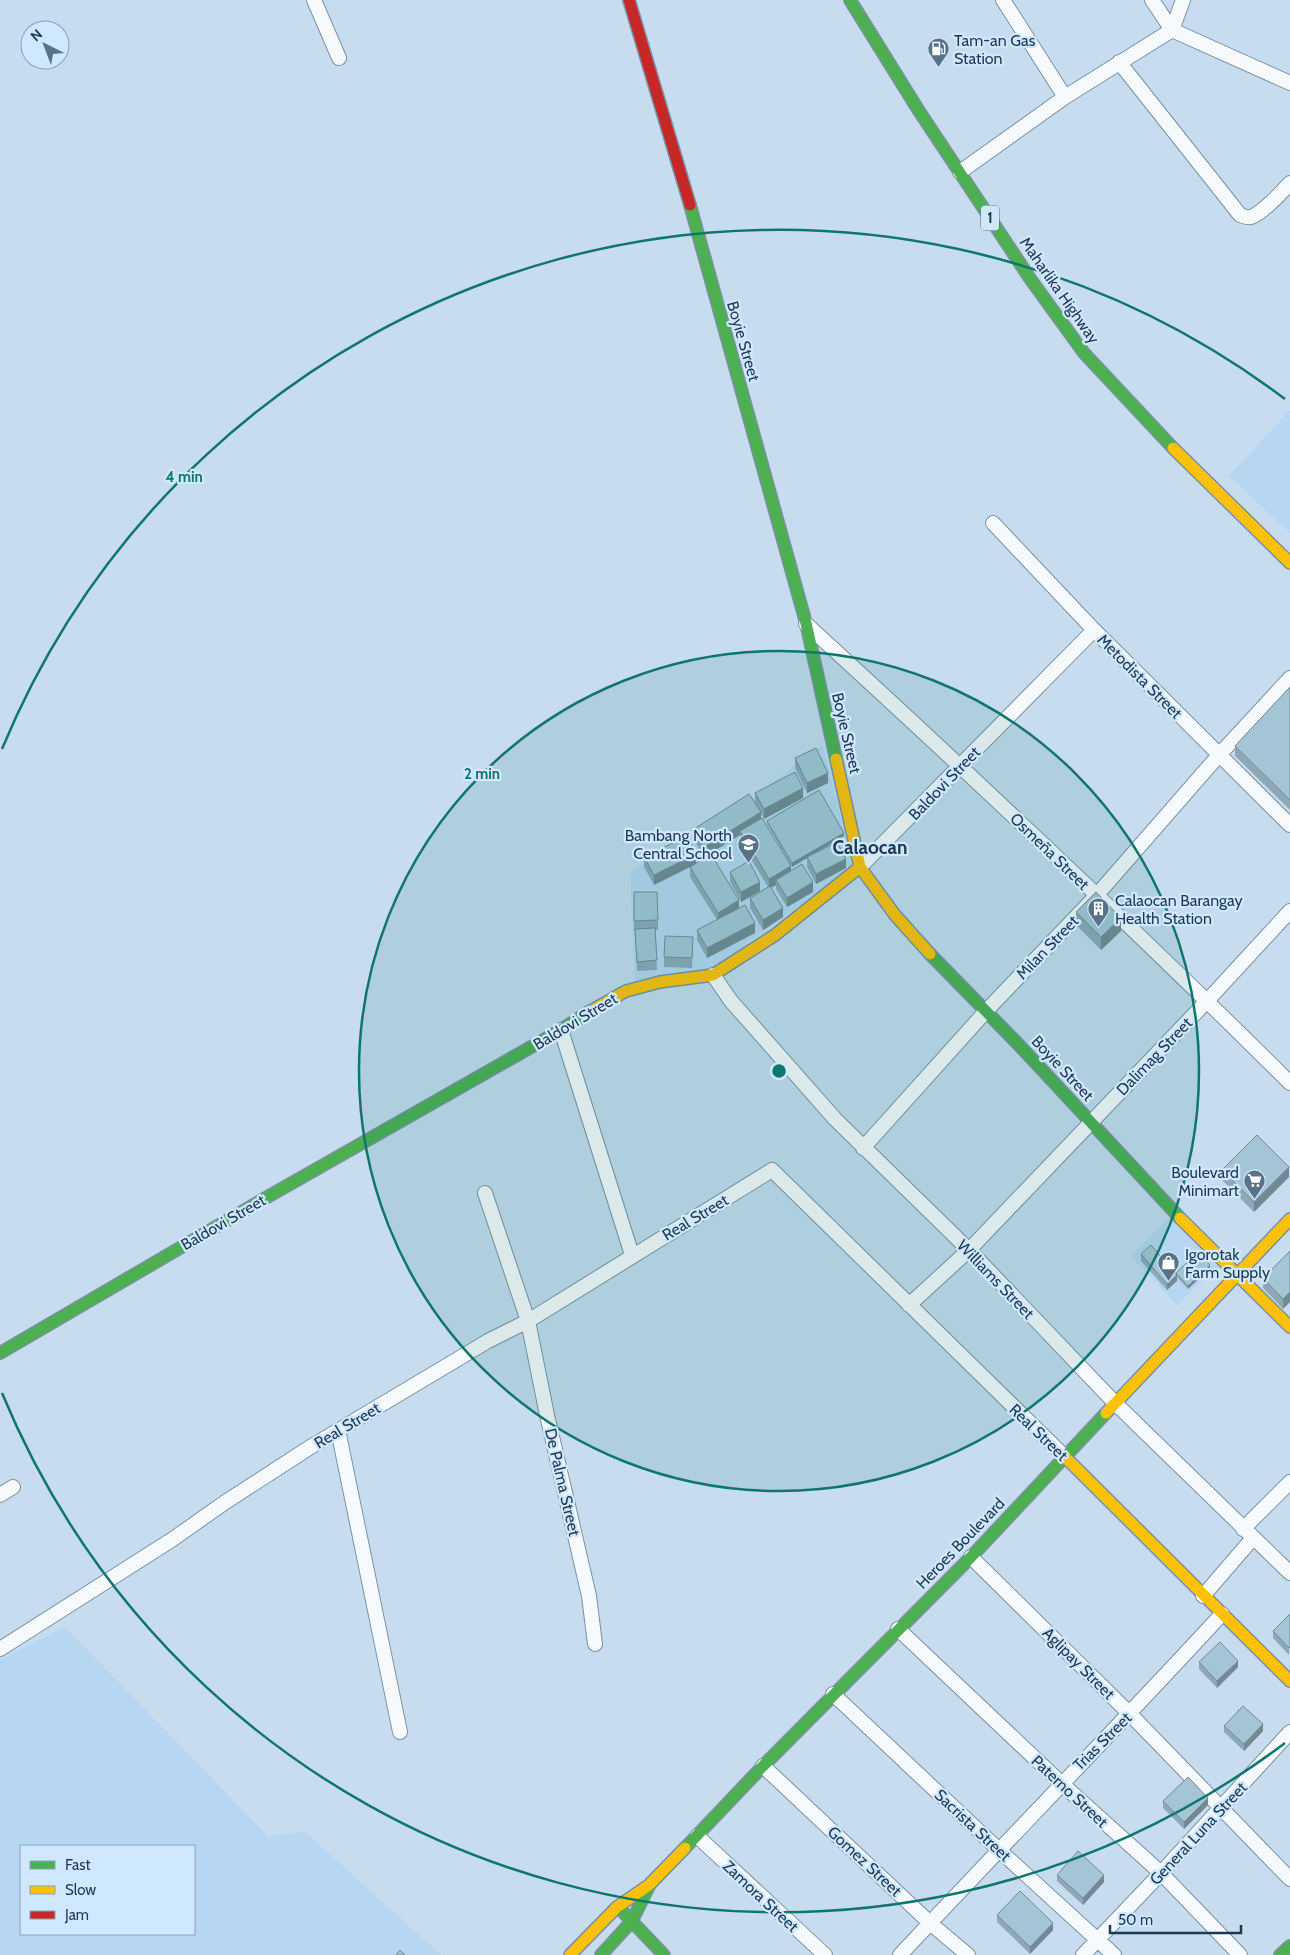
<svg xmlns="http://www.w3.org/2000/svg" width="1290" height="1955" viewBox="0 0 1290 1955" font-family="Cabin,sans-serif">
  <rect width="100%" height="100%" fill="#c7dcee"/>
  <path fill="#b6d6f2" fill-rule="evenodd" d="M1290,410V533L1229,476Z
    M822,745L854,866L711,969L635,983L630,874L646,861L744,804Z
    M1170,1217L1218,1266L1177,1305L1130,1256Z
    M65,1627L268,1836L305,1832L441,1955H0V1660ZM21,1846H194V1934H21Z"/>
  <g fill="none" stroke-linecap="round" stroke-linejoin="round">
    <defs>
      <path id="street" d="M314,0L339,58
        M1003,0L1065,97
        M1152,0L1172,30L1290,83
        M1119,62L1240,215C1243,216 1247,218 1251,217C1262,213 1282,192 1290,183
        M960,172L1065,97L1172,30L1183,0
        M993,523L1094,630L1290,825
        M806,624C970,774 1132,926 1290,1083
        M860,867L1094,630
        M713,975L731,1001L835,1119L969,1250L1115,1403L1290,1573
        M561,1030L632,1255
        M863,1148L987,1010L1096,896L1219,755L1290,678
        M485,1193L528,1321L547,1415L589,1596L595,1644
        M909,1305L969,1250L1207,1001L1290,911
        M338,1430L400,1732
        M0,1495L13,1487
        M1243,1529L1290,1482
        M971,1557L1130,1714L1290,1879
        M1203,1596L1253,1538
        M898,1629L1061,1783L1161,1873L1240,1955
        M0,1649L173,1539L224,1503L312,1446L488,1341L528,1321L772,1170L1065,1457
        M833,1694L999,1850L1114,1955
        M763,1766L930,1923L968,1955
        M697,1836L825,1955
        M900,1955C1007,1841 1116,1729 1222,1614
        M1083,1955L1161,1873L1290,1732"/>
      <path id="fast" d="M850,0L919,111L1031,280L1084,353L1173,448
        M690,205L806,623L836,759
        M930,954L1018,1044L1180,1218
        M0,1353L262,1200L561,1030L587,1013
        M685,1848L763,1766L971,1557L1106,1413
        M622,1911L664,1955
        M601,1955L632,1921L649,1886
        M1280,1955L1290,1946"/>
      <path id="slow" d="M1173,448L1290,563
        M836,759L860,867L895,915L930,954
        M587,1013L626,991L660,982L713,975L775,935L860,867
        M1180,1218L1290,1327
        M1106,1413L1290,1219
        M1065,1457L1290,1681
        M570,1955L617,1907L649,1885L685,1848"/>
      <path id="jam" d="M629,0L690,205"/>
    </defs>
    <use href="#street" stroke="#7b92a3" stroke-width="16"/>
    <use href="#fast" stroke="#7b92a3" stroke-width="14"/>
    <use href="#slow" stroke="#7b92a3" stroke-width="14"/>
    <use href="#jam" stroke="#7b92a3" stroke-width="14"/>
    <use href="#street" stroke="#f7fafc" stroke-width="14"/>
    <use href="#fast" stroke="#4caf50" stroke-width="11"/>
    <use href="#slow" stroke="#ffc107" stroke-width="11"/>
    <use href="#jam" stroke="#c62828" stroke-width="11"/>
  </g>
  <path fill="#8da9b7" d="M1290,687V810L1235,756V746Z
    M795,758L828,783L807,793L795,768Z
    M755,793L803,798L764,819L761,813V818L791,870L813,892L787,907L776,889V885L771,887L783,917L763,930L750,908V898L768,887L740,841V835L704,857L694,839V829L758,808L755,803Z
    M767,821L844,836L820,850L846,868L816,884L807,867V858L792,867L767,824Z
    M644,857L696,863L739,908L755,933L707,958L697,940V930L717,920L690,877V867L654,885L644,867Z
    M730,872L760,891L741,902L730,882Z
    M634,892L658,920V930H655L657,970L637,971L635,931H634Z
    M1076,912L1121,931L1101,950L1076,925Z
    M693,947L692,968L664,967V957Z
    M1222,1170L1289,1177L1254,1212L1222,1180Z
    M1290,1251L1283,1309L1263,1288V1278Z
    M1141,1254L1176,1274L1210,1268L1188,1289L1177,1277V1281L1167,1290L1141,1261Z
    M1290,1614L1289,1655L1273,1638V1631Z
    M1199,1662L1238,1667L1217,1688L1199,1669Z
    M1224,1726L1263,1731L1244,1751L1224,1732Z
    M1163,1801L1208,1805L1184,1829L1163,1808Z
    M1057,1875L1104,1882L1083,1905L1057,1881Z
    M997,1915L1053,1930L1030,1954L997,1922Z"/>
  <path fill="#738a95" d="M828,773V783L807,793V783Z
    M803,788V798L764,819V809Z
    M761,812V822L740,831V835L704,857V847Z
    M844,833V836L792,867V863Z
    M696,854V864L654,885V875Z
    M846,859V868L816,884V874Z
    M791,866V876L776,880V885L769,889V879Z
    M760,882V891L741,902V892Z
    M813,882V892L787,907V898Z
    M739,900V910L718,922V913Z
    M783,908V917L763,930V920Z
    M1121,918V931L1101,950V937Z
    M755,923V933L707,958V948Z
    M1289,1167V1177L1254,1212V1202Z
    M1210,1265V1268L1188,1289V1286Z
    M1177,1275V1281L1167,1290V1284Z
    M1290,1292V1302L1283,1309V1299Z
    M1238,1661V1667L1217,1688V1681Z
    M1263,1724V1731L1244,1751V1744Z
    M1208,1798V1805L1184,1829V1822Z
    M1104,1875V1882L1083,1905V1898Z
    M1053,1923V1930L1030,1954V1947Z"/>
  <path fill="#a4c5d5" stroke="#738a95" d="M1290,687V800L1235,746Z
    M816,748L828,773L807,783L795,758Z
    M795,772L803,788L764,809L755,793Z
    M819,790L844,833L792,863L767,821Z
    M749,794L761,812L704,847L694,829Z
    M762,818L791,866L769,879L740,831Z
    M687,836L696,854L654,875L644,857Z
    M837,842L846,859L816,874L807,857Z
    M711,854L739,900L718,913L690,867Z
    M749,861L760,882L741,892L730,872Z
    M802,864L813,882L787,898L776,880Z
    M770,886L783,908L763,920L750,898Z
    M634,892H657L658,920L634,921Z
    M1096,892L1121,918L1101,937L1076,912Z
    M745,905L755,923L707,948L697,930Z
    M655,928L657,960L637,962L635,929Z
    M665,936L693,937L692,958L664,957Z
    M1257,1135L1289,1167L1254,1202L1222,1170Z
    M1151,1245L1177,1275L1167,1284L1141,1254Z
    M1290,1251V1292L1283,1299L1263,1278Z
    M1198,1252L1210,1265L1188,1286L1176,1273Z
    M1290,1614V1647L1289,1648L1273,1631Z
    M1220,1642L1238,1661L1217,1681L1199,1662Z
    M1243,1706L1263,1724L1244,1744L1224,1726Z
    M1188,1777L1208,1798L1184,1822L1163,1801Z
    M1078,1851L1104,1875L1083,1898L1057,1875Z
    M1020,1891L1053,1923L1030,1947L997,1915Z
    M400,1950L405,1955H396Z"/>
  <circle cx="779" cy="1071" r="420" fill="#0f766e" fill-opacity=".12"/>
  <g fill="none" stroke="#0f766e" stroke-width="2.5">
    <circle cx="779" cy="1071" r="420"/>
    <path d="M1285 1743A841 841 0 0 1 2 1393M2 749A841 841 0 0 1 1285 399"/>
  </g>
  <defs>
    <symbol id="fuel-pin" viewBox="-11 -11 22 30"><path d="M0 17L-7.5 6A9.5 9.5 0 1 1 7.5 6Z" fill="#5a7287" stroke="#cfe8ff"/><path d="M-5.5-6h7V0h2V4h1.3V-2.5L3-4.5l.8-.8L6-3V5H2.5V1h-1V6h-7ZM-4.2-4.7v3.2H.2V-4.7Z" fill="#fff"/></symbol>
    <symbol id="school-pin" viewBox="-11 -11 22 30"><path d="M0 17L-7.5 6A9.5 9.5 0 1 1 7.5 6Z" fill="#5a7287" stroke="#cfe8ff"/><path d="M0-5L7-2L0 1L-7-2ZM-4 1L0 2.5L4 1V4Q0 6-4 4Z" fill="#fff"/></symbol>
    <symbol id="building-pin" viewBox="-11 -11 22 30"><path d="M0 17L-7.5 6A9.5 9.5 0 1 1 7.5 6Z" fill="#5a7287" stroke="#cfe8ff"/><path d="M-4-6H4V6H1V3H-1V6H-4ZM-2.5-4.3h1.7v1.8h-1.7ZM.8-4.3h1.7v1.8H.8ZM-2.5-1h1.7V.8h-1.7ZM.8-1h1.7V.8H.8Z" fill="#fff"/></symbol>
    <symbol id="supermarket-pin" viewBox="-11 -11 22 30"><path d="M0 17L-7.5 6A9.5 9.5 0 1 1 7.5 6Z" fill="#5a7287" stroke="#cfe8ff"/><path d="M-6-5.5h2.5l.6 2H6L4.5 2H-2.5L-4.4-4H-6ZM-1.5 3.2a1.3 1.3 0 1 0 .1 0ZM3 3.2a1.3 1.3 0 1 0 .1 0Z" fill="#fff"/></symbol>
    <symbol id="shop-pin" viewBox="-11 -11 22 30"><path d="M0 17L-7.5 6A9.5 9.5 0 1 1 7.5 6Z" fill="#5a7287" stroke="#cfe8ff"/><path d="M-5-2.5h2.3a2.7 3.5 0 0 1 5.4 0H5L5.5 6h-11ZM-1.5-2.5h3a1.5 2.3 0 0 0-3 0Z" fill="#fff"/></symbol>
  </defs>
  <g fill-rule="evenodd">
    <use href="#fuel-pin" x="926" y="36" width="25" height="34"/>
    <use href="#school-pin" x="736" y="832" width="25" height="34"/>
    <use href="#building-pin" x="1086" y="896" width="25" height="34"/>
    <use href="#supermarket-pin" x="1242" y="1168" width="25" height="34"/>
    <use href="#shop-pin" x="1156" y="1250" width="25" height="34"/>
  </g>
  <g text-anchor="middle" stroke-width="4.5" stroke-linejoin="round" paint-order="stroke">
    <rect fill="#cfe8ff" stroke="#546e84" stroke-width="1" x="981" y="205.5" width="18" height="25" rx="4"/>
    <g font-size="15" font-weight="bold" fill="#1f394f">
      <text x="990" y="223">1</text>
    </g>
    <g font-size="16" fill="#1f394f" stroke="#cfe8ff" text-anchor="start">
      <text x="954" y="46">Tam-an Gas<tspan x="954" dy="18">Station</tspan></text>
      <text x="732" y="841" text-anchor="end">Bambang North<tspan x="732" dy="18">Central School</tspan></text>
      <text x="1115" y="906">Calaocan Barangay<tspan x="1115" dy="18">Health Station</tspan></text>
      <text x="1239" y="1178" text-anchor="end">Boulevard<tspan x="1239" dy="18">Minimart</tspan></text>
      <text x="1185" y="1260">Igorotak<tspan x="1185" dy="18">Farm Supply</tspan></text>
    </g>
    <g font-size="16" fill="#1f394f" stroke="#cfe8ff">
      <text transform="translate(1060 290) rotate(55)" y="6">Maharlika Highway</text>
      <text transform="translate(744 341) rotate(74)" y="6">Boyie Street</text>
      <text transform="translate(1140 676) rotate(45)" y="6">Metodista Street</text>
      <text transform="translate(847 733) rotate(77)" y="6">Boyie Street</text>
      <text transform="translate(944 783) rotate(-46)" y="6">Baldovi Street</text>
      <text transform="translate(1050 851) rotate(44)" y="6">Osmeña Street</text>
      <text transform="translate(1047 947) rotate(-46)" y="6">Milan Street</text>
      <text transform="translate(575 1021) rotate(-31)" y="6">Baldovi Street</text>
      <text transform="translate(1154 1056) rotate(-46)" y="6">Dalimag Street</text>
      <text transform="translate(1063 1068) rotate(47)" y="6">Boyie Street</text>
      <text transform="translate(695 1217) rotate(-31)" y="6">Real Street</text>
      <text transform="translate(223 1222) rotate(-30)" y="6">Baldovi Street</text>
      <text transform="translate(996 1279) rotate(46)" y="6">Williams Street</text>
      <text transform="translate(347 1425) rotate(-31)" y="6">Real Street</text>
      <text transform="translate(1039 1432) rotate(44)" y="6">Real Street</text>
      <text transform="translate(563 1482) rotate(77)" y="6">De Palma Street</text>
      <text transform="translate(960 1543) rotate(-46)" y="6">Heroes Boulevard</text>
      <text transform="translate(1079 1663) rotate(45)" y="6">Aglipay Street</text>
      <text transform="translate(1102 1741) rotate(-45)" y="6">Trias Street</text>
      <text transform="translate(1070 1791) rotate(43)" y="6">Paterno Street</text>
      <text transform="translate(973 1825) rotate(43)" y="6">Sacrista Street</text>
      <text transform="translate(1198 1833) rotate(-47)" y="6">General Luna Street</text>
      <text transform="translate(865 1861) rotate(43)" y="6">Gomez Street</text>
      <text transform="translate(761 1896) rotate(43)" y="6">Zamora Street</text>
    </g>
    <g font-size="19" font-weight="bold" fill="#1f394f" stroke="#cfe8ff">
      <text x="870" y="854">Calaocan</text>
    </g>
  </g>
  <circle cx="779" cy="1071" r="8" fill="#0f766e" stroke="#cfe8ff" stroke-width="2.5"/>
  <g font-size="15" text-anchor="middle" font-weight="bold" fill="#0f766e" stroke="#cfe8ff" stroke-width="4.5" stroke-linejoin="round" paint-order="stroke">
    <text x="184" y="482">4 min</text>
    <text x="482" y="779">2 min</text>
  </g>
  <rect x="20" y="1845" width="175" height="90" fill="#cfe8ff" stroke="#89a2b9"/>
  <rect x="30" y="1861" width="25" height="8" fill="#4caf50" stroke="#89a2b9"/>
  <text x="65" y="1870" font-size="15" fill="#1f394f">Fast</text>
  <rect x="30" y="1886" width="25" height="8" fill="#ffc107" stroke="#89a2b9"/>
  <text x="65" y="1895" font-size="15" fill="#1f394f">Slow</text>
  <rect x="30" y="1911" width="25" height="8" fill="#c62828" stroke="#89a2b9"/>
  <text x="65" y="1920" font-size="15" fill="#1f394f">Jam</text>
  <g transform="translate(45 45) rotate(318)"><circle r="24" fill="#cfe8ff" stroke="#89a2b9"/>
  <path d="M0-4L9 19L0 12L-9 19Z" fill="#5a7287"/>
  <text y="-8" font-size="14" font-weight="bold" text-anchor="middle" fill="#1f394f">N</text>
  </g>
  <path d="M1110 1925v8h131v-8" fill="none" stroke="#1f394f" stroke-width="2.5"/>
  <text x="1118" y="1925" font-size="15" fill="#1f394f" stroke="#cfe8ff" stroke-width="4" paint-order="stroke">50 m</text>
</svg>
